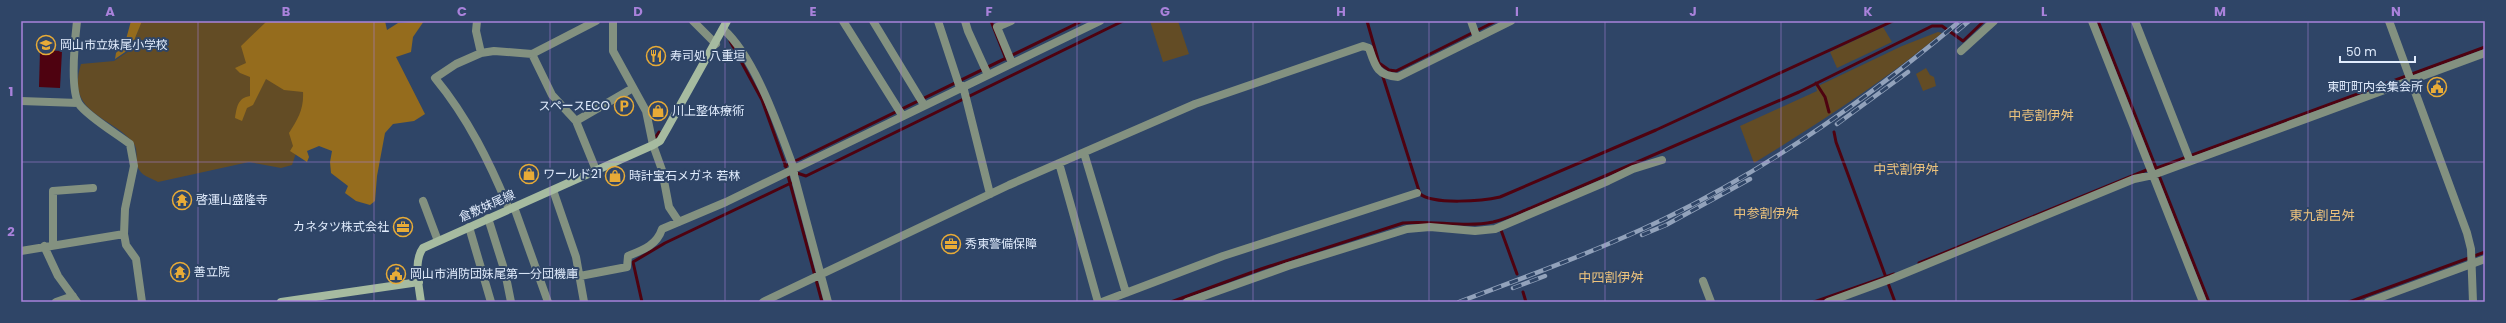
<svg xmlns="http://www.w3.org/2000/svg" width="2506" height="323" viewBox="0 0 2506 323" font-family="Poppins,'Noto Sans JP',sans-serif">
  <rect width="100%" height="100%" fill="#2f4567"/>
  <path fill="#634c25" d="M141,21H285L319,84L292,165L281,168L249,162L158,182C153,179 143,176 140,171C133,162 141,150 131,140C106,115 66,111 81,64L114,61L132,49Z
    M1150,21H1178L1189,54L1163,62Z
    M1883,27L1892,42L1837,68L1830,52Z
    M1938,32L1942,33C1883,82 1819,123 1754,163L1740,126L1817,91L1816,87L1902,46Z
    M1926,68L1930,75L1934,77L1936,86L1923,91L1916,74Z"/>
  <path fill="#956c1d" d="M131,21H142L131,48L115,59L116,53L125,43Z
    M385,21L387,30L398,23L424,21L413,37L411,52L396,57L425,114L414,121L393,124L385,133L377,176L375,201L370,205L356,201L345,193L348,186L331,173L330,162L332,151L319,146L307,151L309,157L307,162L290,151L293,146L289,133C298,119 304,109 303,92L284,90L266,79L253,105L247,108L242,121L235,118C237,106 238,98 250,96V77L240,73L235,68L246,63L241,46L266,22Z"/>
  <path fill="#4e0210" d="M40,50L62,51L60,88L39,87Z"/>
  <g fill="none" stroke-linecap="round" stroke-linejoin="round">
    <path stroke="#4e0210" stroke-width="3" d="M991,21L1006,59
      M1367,21L1379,63L1389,70L1396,71L1496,21
      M2098,21L2209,302
      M730,41L762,100L786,167
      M1383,77L1420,194C1434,205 1483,201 1500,197L1656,130L1893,21
      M1816,83L1825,97L1829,112
      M1834,132L1836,142L1895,302
      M655,138L659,132
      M785,166L1082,21
      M2153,167L2157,168L2485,47
      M787,172L822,302
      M797,173L806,176L1123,21
      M1501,230L1517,274
      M1919,263L2149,169
      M1523,292L1526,302
      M642,302L633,262L665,243L791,183
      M1171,302L1261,269L1403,223C1433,220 1464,228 1493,222C1506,219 1518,213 1531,208L1799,92L1932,26H1942L1963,41L1984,21
      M1814,302L1894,274
      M2349,302L2485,252"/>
    <path stroke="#839180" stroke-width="8" d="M77,21C75,39 70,90 79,104C87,116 117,134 130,144L134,166L125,209L124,234L126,245L136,259L142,302
      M477,21L476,31L481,53
      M613,21V51L646,111L653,145L662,170L669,207L679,222
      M693,21L716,44
      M843,21L902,115
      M873,21L924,105
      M938,21L960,88
      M965,21L968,31L988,75
      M1011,21L997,27L1012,63
      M1471,21L1477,38
      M2092,21L2203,302
      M2135,21L2190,161
      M1961,51L1994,21
      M532,54L552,95L576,121L596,170
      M963,86L990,194
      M21,101L78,103
      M576,121L633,88
      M1084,153L1126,293
      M1059,163L1098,302
      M553,190L576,257L584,302
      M423,201L438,241
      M514,207L548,302
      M509,209C490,163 468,118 435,78L456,64L481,53L494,51L532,54L596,21
      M488,218L505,272L511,302
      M469,227L491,302
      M53,245V191L93,188
      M44,246L58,276L77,302
      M21,251L124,234
      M580,276L627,267L628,256C643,250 657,245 662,229L726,202L794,169C779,128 755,57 723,29
      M1703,281L1711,302
      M56,302L73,296
      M763,302L1009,185L1195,104L1363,46L1369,48C1375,66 1377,76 1398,77L1511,21
      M828,302L794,175V169L1100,21
      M1102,302L1223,256L1417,193
      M1187,302L1288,266L1407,229L1430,227L1475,231L1495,229L1608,181L1633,169L1662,160
      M1828,302L1891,279L2134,179L2153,175L2485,53
      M2368,302L2485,259"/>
    <path stroke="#839180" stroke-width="8" d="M2389,21L2467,233L2471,249L2473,302"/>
    <path stroke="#a6bba0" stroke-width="8" d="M281,302L419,282
      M421,302C419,287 413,261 423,248L653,145L660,141L668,127L727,21"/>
    <defs>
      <path id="rail" d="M1957,31L1969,21
        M1837,124L1908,72
        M1642,235L1666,225L1750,179
        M1513,288L1545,276
        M1459,302C1528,276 1597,251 1664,219C1771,167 1869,98 1960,21"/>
    </defs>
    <use href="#rail" stroke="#92a2bb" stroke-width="4.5"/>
    <use href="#rail" stroke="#2f4567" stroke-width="3" stroke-dasharray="9" stroke-linecap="butt"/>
  </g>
  <path fill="none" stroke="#a982db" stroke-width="1" stroke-opacity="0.55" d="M198,21V302M374,21V302M550,21V302M725,21V302M901,21V302M1077,21V302M1253,21V302M1429,21V302M1605,21V302M1781,21V302M1956,21V302M2132,21V302M2308,21V302M21,162H2485"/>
  <defs>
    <symbol id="school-ring" viewBox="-11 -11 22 22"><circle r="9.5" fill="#2f4567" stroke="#e8ab37" stroke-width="1.5"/><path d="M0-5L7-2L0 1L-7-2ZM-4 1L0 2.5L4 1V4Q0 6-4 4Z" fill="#e8ab37"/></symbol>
    <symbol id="restaurant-ring" viewBox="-11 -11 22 22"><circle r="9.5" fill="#2f4567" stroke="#e8ab37" stroke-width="1.5"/><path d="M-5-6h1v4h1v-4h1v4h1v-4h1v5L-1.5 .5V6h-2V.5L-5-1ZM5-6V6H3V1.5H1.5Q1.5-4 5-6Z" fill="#e8ab37"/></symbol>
    <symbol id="civic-ring" viewBox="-11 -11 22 22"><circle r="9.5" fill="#2f4567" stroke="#e8ab37" stroke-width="1.5"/><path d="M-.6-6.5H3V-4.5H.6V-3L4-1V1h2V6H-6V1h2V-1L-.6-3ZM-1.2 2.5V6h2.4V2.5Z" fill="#e8ab37"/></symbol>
    <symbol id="parking-ring" viewBox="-11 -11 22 22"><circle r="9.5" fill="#2f4567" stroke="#e8ab37" stroke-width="1.5"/><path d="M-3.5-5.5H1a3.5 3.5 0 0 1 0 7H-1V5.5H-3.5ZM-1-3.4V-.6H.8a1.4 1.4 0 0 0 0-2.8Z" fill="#e8ab37"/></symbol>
    <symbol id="shop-ring" viewBox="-11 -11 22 22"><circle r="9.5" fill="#2f4567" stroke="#e8ab37" stroke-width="1.5"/><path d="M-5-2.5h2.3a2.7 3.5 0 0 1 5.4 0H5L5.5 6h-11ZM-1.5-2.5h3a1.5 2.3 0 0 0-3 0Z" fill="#e8ab37"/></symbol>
    <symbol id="temple-ring" viewBox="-11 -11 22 22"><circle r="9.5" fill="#2f4567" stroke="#e8ab37" stroke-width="1.5"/><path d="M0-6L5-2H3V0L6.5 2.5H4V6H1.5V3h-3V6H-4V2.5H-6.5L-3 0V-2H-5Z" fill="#e8ab37"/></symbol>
    <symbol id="office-ring" viewBox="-11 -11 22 22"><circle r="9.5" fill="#2f4567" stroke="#e8ab37" stroke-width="1.5"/><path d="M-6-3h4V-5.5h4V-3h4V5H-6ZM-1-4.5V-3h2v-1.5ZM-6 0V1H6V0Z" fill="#e8ab37"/></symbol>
  </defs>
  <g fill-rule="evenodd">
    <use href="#school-ring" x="35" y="34" width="22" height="22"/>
    <use href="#restaurant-ring" x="645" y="45" width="22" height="22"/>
    <use href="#civic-ring" x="2426" y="76" width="22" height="22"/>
    <use href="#parking-ring" x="613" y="95" width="22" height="22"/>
    <use href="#shop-ring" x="647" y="100" width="22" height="22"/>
    <use href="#shop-ring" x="518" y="163" width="22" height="22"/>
    <use href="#shop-ring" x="604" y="165" width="22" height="22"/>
    <use href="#temple-ring" x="171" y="189" width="22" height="22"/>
    <use href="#office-ring" x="392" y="216" width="22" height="22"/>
    <use href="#office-ring" x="940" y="233" width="22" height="22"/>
    <use href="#temple-ring" x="169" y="261" width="22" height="22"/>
    <use href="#civic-ring" x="385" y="263" width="22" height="22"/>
  </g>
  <g text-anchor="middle" stroke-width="4" stroke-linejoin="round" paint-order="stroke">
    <g font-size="12" fill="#e1ecfd" stroke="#2f4567" text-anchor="start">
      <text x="60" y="49">岡山市立妹尾小学校</text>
      <text x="670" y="60">寿司処 八重垣</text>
      <text x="2423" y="91" text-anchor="end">東町町内会集会所</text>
      <text x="610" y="110" text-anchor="end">スペースECO</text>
      <text x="672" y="115">川上整体療術</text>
      <text x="543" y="178">ワールド21</text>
      <text x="629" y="180">時計宝石メガネ 若林</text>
      <text x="196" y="204">啓運山盛隆寺</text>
      <text x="389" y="231" text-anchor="end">カネタツ株式会社</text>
      <text x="965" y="248">秀東警備保障</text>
      <text x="194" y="276">善立院</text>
      <text x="410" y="278">岡山市消防団妹尾第一分団機庫</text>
    </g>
    <g font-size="12" fill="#e1ecfd" stroke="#2f4567">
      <text transform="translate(487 206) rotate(-24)" y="4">倉敷妹尾線</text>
    </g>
    <g font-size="13" fill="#edc37d" stroke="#2f4567">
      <text x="2041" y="120">中壱割伊舛</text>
      <text x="1906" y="174">中弐割伊舛</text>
      <text x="1766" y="218">中参割伊舛</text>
      <text x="2322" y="220">東九割呂舛</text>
      <text x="1611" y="282">中四割伊舛</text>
    </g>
  </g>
  <rect width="2506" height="323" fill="none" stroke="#2f4567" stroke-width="44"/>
  <path d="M2340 56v6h75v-6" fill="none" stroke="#e1ecfd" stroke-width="2"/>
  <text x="2346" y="56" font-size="12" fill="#e1ecfd" stroke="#2f4567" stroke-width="3" paint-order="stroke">50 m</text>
  <rect x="22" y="22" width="2462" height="279" fill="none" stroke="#a982db" stroke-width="1.5"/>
  <g font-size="13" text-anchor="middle" font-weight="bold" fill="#a982db">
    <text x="110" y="16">A</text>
    <text x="286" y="16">B</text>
    <text x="462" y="16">C</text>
    <text x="638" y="16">D</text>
    <text x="813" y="16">E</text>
    <text x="989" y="16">F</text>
    <text x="1165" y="16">G</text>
    <text x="1341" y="16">H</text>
    <text x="1517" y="16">I</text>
    <text x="1693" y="16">J</text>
    <text x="1868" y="16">K</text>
    <text x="2044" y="16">L</text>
    <text x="2220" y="16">M</text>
    <text x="2396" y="16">N</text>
    <text x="11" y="96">1</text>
    <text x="11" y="236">2</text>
  </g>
</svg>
